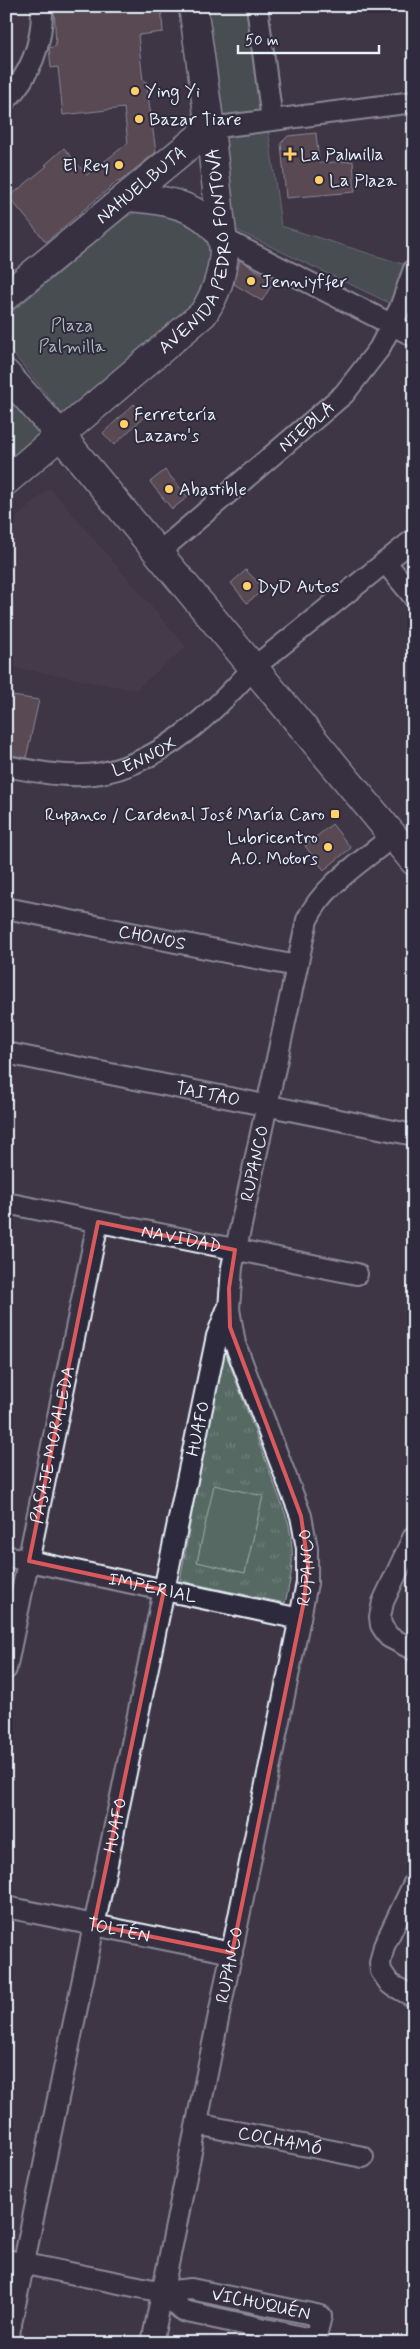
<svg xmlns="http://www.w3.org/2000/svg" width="420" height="2349" viewBox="0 0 420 2349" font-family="Mynerve,sans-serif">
  <defs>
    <pattern id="grass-tufts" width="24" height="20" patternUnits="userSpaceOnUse" patternTransform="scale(1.25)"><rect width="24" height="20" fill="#566a63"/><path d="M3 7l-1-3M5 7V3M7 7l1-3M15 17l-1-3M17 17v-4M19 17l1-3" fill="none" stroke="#6e807a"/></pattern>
  </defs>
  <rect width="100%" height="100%" fill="#3e3545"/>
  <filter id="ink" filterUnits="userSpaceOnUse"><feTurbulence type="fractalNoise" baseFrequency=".02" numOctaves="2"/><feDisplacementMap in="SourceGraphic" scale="10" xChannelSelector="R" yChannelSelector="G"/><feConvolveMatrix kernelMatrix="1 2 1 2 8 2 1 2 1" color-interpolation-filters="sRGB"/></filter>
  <g filter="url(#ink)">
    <path fill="#4f424f" d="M50,488L186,647L135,690L6,666V573L17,517Z"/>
    <path fill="url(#grass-tufts)" stroke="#9faeae" d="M222,1343L288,1521C295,1554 293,1571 285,1603L180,1581Z"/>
    <path fill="#566a63" stroke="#9faeae" d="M207,6H252L281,226L412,267L400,308L236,230Z
      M145,208L165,212L206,236L213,251L211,270L195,303L64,416L6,345V317L124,218Z
      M6,392L44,436L6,467Z
      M214,1485L263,1496L245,1573L197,1562Z"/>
    <path fill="#786265" stroke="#e8f1f8" d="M54,6H161L163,32L138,35L143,81H146L156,152L119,182L118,181L46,242L9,197L47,166L45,165L64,148L87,175L128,143L124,108L63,115L58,67L51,68L49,48L56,46Z
      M316,133L319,163L353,161L355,192L286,198L281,143L288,136Z
      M240,260L274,281L262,301L234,284Z
      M134,404L145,416L114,445L103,433Z
      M165,470L188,497L172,509L150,482Z
      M246,570L264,589L247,603L231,583Z
      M6,695L39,700L26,758L6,754Z
      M332,824L351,848L324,870L305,846Z"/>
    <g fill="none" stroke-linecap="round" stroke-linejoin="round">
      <defs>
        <g id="street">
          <path d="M257,6L272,120"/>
          <path d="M6,100C31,74 43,43 42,6"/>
          <path d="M210,128L414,102"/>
          <path d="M222,238L414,336"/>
          <path id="s1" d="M158,553L344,394L379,349L400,308L414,269"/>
          <path d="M385,562L414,597"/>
          <path id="s2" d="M6,766C37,772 71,779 102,773C163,761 213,713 253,668L414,539"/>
          <path id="s3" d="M6,908L296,966"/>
          <path id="s4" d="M6,1053L409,1134"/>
          <path id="s5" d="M6,1203L357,1274"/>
          <path d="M414,1536L383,1602L380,1617L381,1625L389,1637L414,1650"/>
          <path id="s6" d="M6,1556L300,1619"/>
          <path id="s7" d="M6,1669L98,1222"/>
          <path d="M414,1883L384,1946L380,1963L381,1971L390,1984L414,1997"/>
          <path id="s8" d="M6,1907L232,1953"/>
          <path id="s9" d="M197,2124L363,2157"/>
          <path id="s10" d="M6,2260L163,2292L191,2289L321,2316L315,2340L183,2311L163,2292"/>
          <path id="s11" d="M7,2343L217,1336L227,1310"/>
          <path id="s12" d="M152,2343L307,1583V1548L301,1516L235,1344L229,1309L232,1267L307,920C324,884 363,861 393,836"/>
        </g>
        <g id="secondary">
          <path d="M127,197C163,199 203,205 222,238"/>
          <path id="s13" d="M6,296L210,128"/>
          <path d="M6,374L61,436L414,861"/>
          <path id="s14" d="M6,481L203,314C216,294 222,276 224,252L210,128L193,6"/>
        </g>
      </defs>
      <use href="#street" stroke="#e8f1f8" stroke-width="24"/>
      <use href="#secondary" stroke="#e8f1f8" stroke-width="31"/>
      <use href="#street" stroke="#2f2a3d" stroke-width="20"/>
      <use href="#secondary" stroke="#2f2a3d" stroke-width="28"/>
    </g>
  </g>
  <path d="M0 0H420V2349H0ZM98,1222L235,1250L229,1288L230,1327L301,1516L308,1565L304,1601L232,1953L94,1925L164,1590L29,1561Z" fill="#3e3545" fill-opacity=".55" fill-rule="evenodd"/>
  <path fill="none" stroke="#da5a5c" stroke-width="4" stroke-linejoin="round" d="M98,1222L235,1250L229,1288L230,1327L301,1516L308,1565L304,1601L232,1953L94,1925L164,1590L29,1561Z"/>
  <g fill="#ffd166" stroke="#2f2a3d" stroke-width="2">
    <circle cx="135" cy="91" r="5"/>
    <circle cx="139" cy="119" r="5"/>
    <path d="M287.5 146.5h5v5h5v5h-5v5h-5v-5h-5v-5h5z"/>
    <circle cx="119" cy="165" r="5"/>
    <circle cx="319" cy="180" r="5"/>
    <circle cx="251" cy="281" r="5"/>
    <circle cx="124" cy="424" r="5"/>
    <circle cx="169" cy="489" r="5"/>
    <circle cx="247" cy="586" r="5"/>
    <rect x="330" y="809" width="10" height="10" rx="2.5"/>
    <circle cx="328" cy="847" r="5"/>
  </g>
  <g text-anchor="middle" stroke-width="4" stroke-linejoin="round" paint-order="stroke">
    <g font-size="18" fill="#e8f1f8" stroke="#2f2a3d" text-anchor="start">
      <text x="145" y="97">Ying Yi</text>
      <text x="149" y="125">Bazar Tiare</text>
      <text x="300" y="160">La Palmilla</text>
      <text x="109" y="171" text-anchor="end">El Rey</text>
      <text x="329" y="186">La Plaza</text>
      <text x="261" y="287">Jenniyffer</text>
      <text x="134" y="420">Ferretería<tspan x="134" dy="21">Lazaro's</tspan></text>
      <text x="179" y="495">Abastible</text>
      <text x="257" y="592">DyD Autos</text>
      <text x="325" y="820" text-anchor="end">Rupanco / Cardenal José María Caro</text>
      <text x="318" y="843" text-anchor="end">Lubricentro<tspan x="318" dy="21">A.O. Motors</tspan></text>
    </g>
    <g font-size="18" fill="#e8f1f8" stroke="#2f2a3d">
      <text dy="6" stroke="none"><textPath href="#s13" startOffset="175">NAHUELBUTA</textPath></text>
      <text dy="6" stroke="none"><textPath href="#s14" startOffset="316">AVENIDA PEDRO FONTOVA</textPath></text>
      <text dy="6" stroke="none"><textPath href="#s1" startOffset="195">NIEBLA</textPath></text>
      <text dy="6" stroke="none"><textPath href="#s2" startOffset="142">LENNOX</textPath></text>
      <text dy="6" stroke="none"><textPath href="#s3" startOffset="149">CHONOS</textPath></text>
      <text dy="6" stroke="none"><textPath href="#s4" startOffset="206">TAITAO</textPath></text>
      <text dy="6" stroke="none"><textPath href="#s12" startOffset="1211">RUPANCO</textPath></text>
      <text dy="6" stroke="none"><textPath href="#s5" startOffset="179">NAVIDAD</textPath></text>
      <text dy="6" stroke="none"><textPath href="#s11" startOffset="934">HUAFO</textPath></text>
      <text dy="6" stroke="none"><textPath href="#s7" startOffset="229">PASAJE MORALEDA</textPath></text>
      <text dy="6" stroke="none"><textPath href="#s12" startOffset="791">RUPANCO</textPath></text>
      <text dy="6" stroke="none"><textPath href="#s6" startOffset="150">IMPERIAL</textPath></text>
      <text dy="6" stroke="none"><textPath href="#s11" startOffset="529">HUAFO</textPath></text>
      <text dy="6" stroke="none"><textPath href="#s8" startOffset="115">TOLTÉN</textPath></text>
      <text dy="6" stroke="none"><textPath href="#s12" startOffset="386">RUPANCO</textPath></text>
      <text dy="6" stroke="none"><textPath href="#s9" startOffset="85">COCHAMÓ</textPath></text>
      <text dy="6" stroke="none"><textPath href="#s10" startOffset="260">VICHUQUÉN</textPath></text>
    </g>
    <g font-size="18" fill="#aebbbc" stroke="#2f2a3d">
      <text x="72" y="331">Plaza<tspan x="72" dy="21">Palmilla</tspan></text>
    </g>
  </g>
  <rect width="420" height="2349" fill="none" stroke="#2f2a3d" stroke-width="25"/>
  <rect x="12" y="12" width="395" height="2324" fill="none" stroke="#e8f1f8" stroke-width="2" filter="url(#ink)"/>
  <path d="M238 45v8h141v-8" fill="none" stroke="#e8f1f8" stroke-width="2.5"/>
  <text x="245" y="45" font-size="15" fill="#e8f1f8" stroke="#2f2a3d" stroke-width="4" paint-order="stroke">50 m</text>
</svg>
